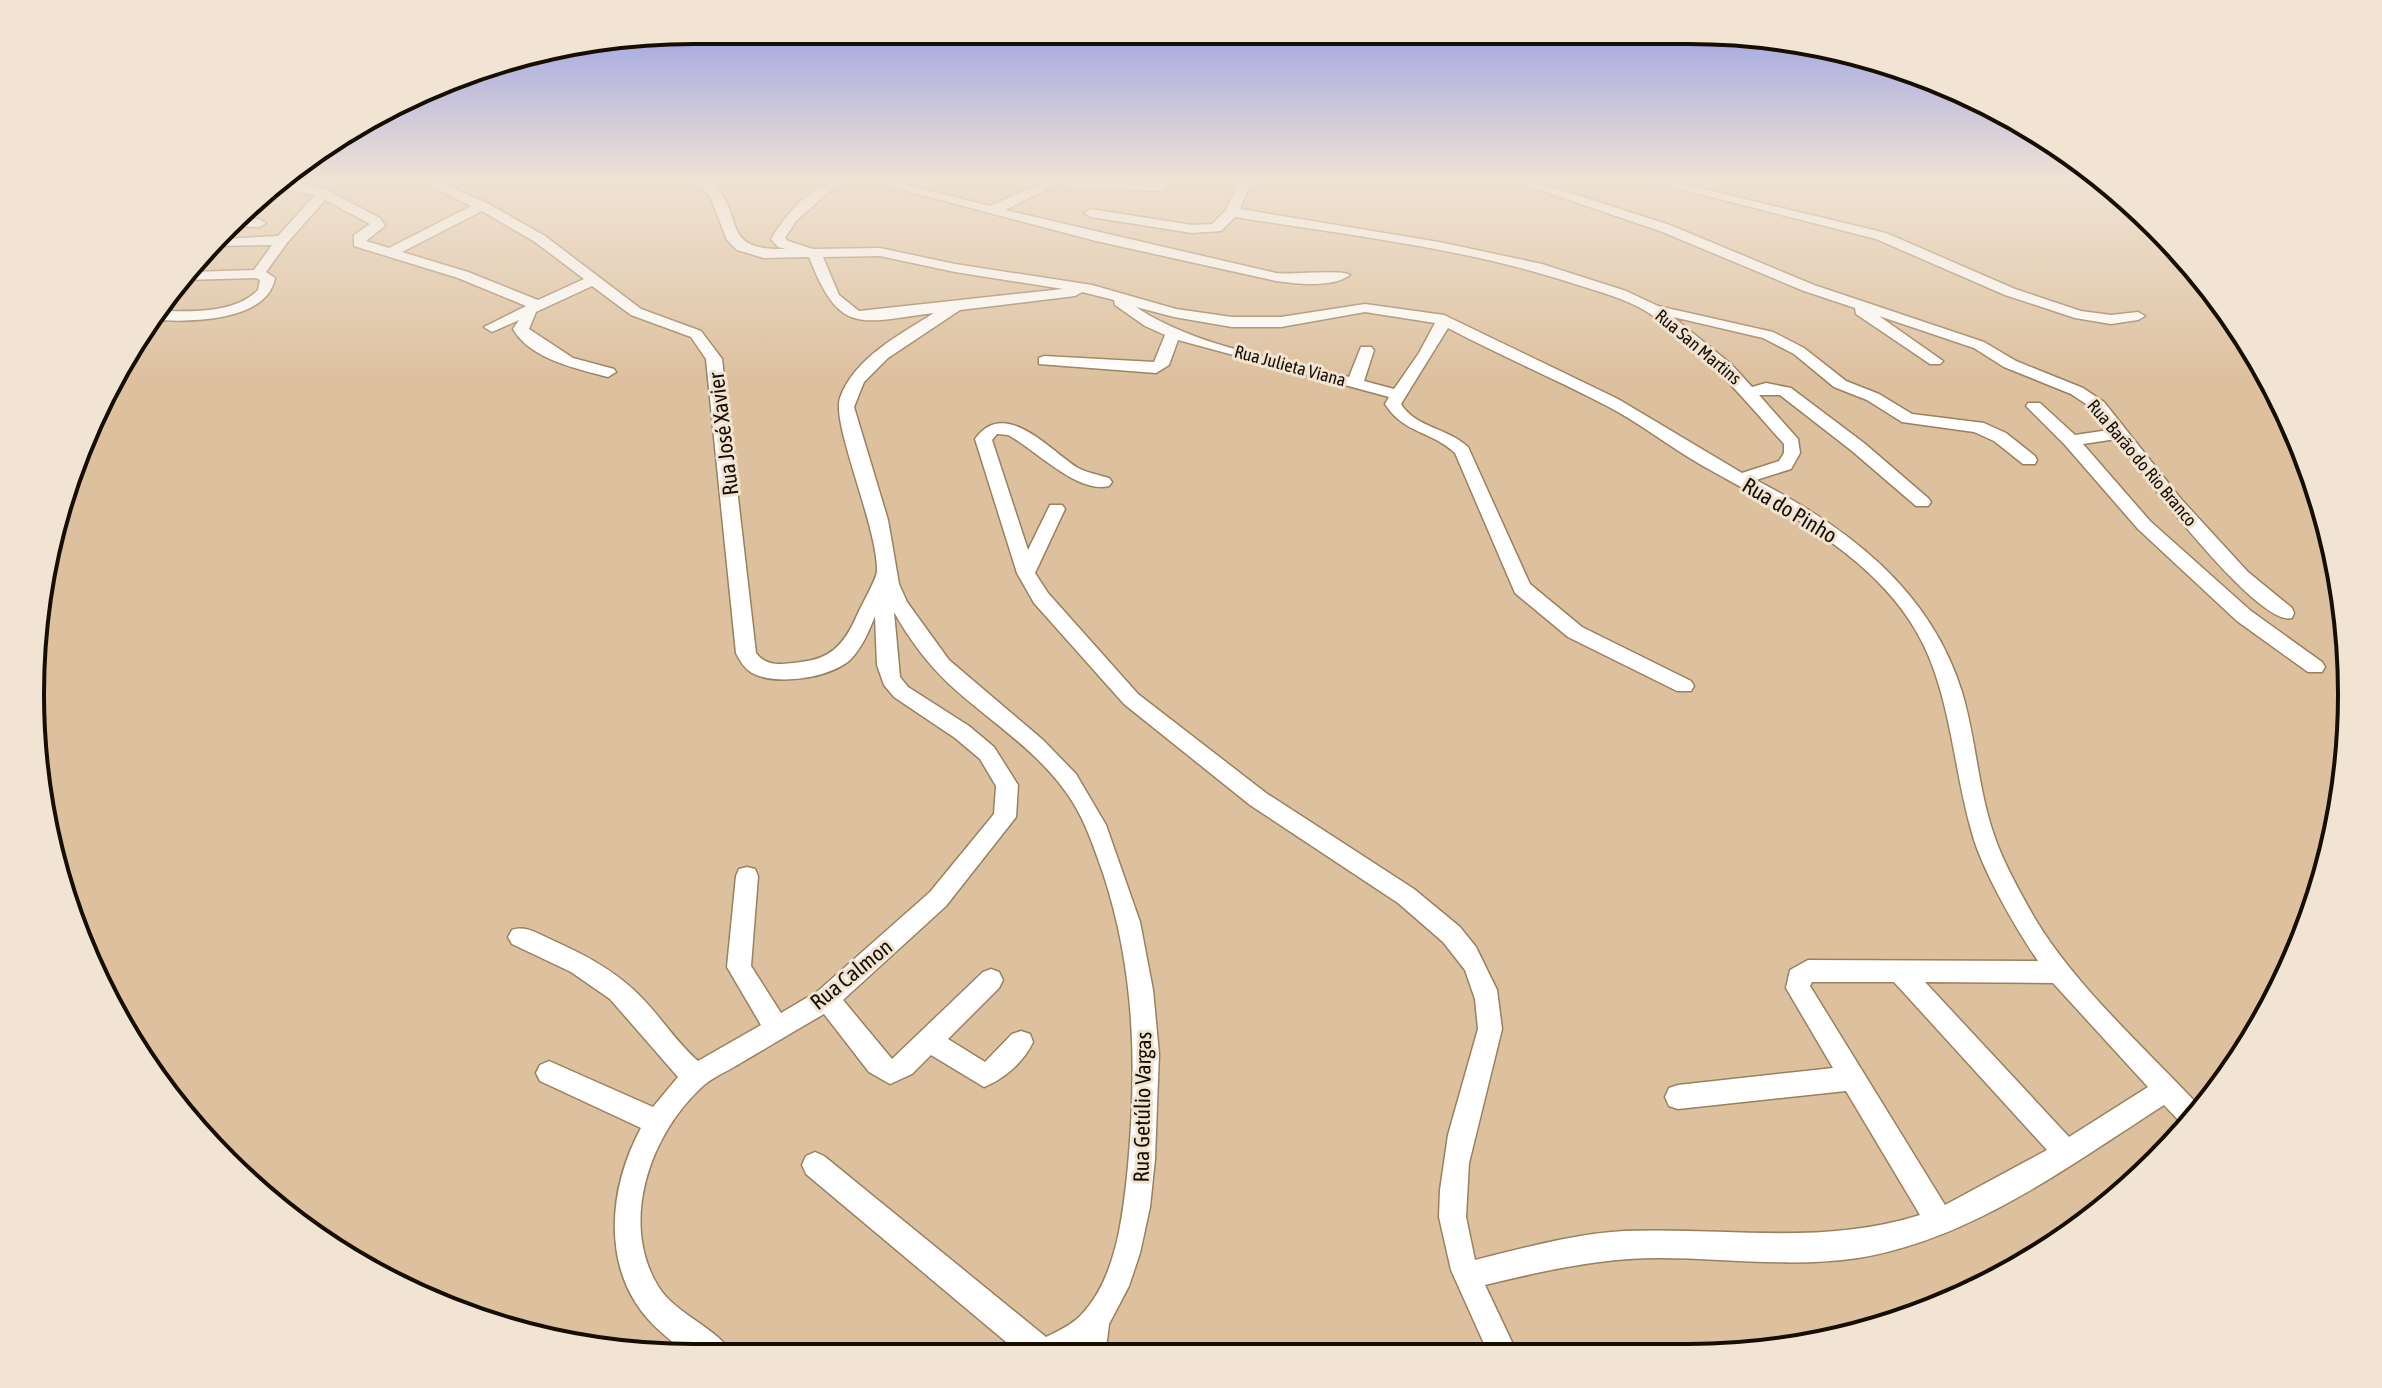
<svg xmlns="http://www.w3.org/2000/svg" width="2382" height="1388" viewBox="0 0 2382 1388" font-family="'Asap Condensed',sans-serif">
  <rect width="100%" height="100%" fill="#ddc19f"/>
  <g fill="none" stroke-linecap="round" stroke-linejoin="round">
    <defs>
      <path id="minor" d="M275,183L318,186L380,218L385,226L366,241L389,248L471,206L424,183H441L487,203L545,236L641,309L701,331L722,359L756,653C767,668 784,664 801,662C830,659 843,645 855,620C859,609 877,579 877,571C878,528 831,423 840,398C854,358 901,334 934,313C860,322 840,337 809,257L764,258L737,250L727,240L710,196L697,183H711C748,214 716,251 786,249L778,247L771,239C786,215 810,183 839,183L796,221L785,238L788,241L813,249L880,248L955,264L1092,285L1176,309L1232,317H1281L1365,304L1444,315L1618,399L1742,473L1779,461L1784,453V444C1742,397 1702,348 1649,313C1627,299 1600,292 1575,284C1466,248 1348,235 1235,217L1221,231L1192,233L1091,217L1084,213L1091,209L1192,225L1212,224L1226,210L1238,183H1251L1240,209L1439,242L1542,264L1626,291L1658,306L1773,332L1804,348L1846,381L1879,394L1912,414L1984,423L2006,433L2035,456L2037,460L2035,464H2023L1994,441L1974,432L1902,422L1867,400L1834,387L1794,354L1763,338L1673,317L1732,365L1752,387L1766,383L1791,388L1864,443L1928,498L1931,502L1928,506H1916L1852,451L1780,395H1759L1798,439L1800,453L1791,469L1756,480C1848,528 1930,589 1962,692C1976,739 1978,789 1994,835C2003,862 2020,892 2034,917C2074,985 2147,1050 2202,1109L2186,1128L2164,1105C2069,1166 1972,1239 1858,1258C1792,1268 1724,1258 1658,1258C1599,1258 1543,1271 1485,1285L1519,1357H1490L1451,1270L1439,1217L1440,1190L1448,1135L1478,1029L1475,999L1465,970L1443,942L1398,903L1250,805L1124,704L1034,603L1017,573L975,439C1005,397 1049,450 1078,468C1088,473 1099,475 1109,478L1112,482L1109,486C1077,494 1035,449 1008,435L997,434L992,440L1028,550L1050,505H1062L1065,509L1035,573L1048,593L1138,694L1266,793L1414,889L1460,927L1476,947L1497,990L1502,1029L1469,1163L1466,1217L1475,1260C1524,1248 1573,1234 1624,1231C1725,1227 1822,1246 1920,1215L1846,1091L1678,1109L1669,1106L1665,1097L1669,1088L1678,1085L1833,1068L1786,988L1790,970L1808,960L2038,961C2016,929 1982,870 1972,833C1955,775 1952,713 1929,657C1890,562 1787,513 1703,466C1669,447 1639,422 1605,405C1553,378 1499,355 1448,328L1401,404C1416,428 1448,428 1468,447L1530,584L1582,627L1691,681L1694,686L1691,691H1677L1568,637L1515,593L1455,453C1432,431 1404,434 1385,404L1389,397L1178,340L1169,365L1156,373L1039,364V358L1044,356L1154,362L1165,335L1145,326L1115,305L1114,300L1082,292L1075,296L960,310L888,358L864,382L854,407L888,520L899,584L907,602L949,660L1043,740L1076,774L1106,825L1140,922L1153,990L1159,1054L1155,1159L1150,1207L1140,1253L1129,1286L1109,1324L1105,1357H1077V1351L1068,1357H1024L806,1174L802,1165L806,1156L815,1152L824,1156L1046,1337C1058,1331 1072,1325 1081,1315C1117,1278 1123,1214 1128,1166C1137,1066 1135,970 1103,873C1094,848 1086,823 1072,801C1041,752 990,722 949,684C927,663 909,639 894,612L900,677L908,687L969,726L994,747L1018,785L1016,817L946,906L843,1000L892,1059L983,972L991,969L999,972L1003,980L999,988L948,1039L985,1062L1012,1034L1021,1031L1030,1034L1033,1042C1024,1062 1004,1079 984,1087L931,1055L912,1074L890,1084L869,1072L824,1014C796,1030 768,1047 739,1064C728,1071 713,1077 703,1086C650,1134 619,1222 658,1286C676,1316 722,1329 733,1357C722,1357 707,1359 696,1357C685,1354 670,1340 661,1332C600,1279 606,1193 641,1128L540,1081L536,1073L540,1065L549,1061L653,1107L678,1077L610,999L571,972L512,944L508,937L512,930C525,925 539,934 552,940C584,954 616,971 640,996C661,1017 676,1042 698,1061L761,1025L727,967L736,876L739,869L747,867L755,869L758,876L751,966L781,1013L818,991L930,892L994,814L996,786L980,759L955,738L894,697L884,685L877,665L875,616C869,631 862,648 850,660C829,678 777,686 752,673C744,668 740,661 736,653L706,359L691,337L631,315L592,286L536,312L529,329L573,358L614,369L616,372L608,377C577,369 530,359 513,329L519,320L492,332L484,327L526,306L458,278L354,246V235L370,224L325,200L287,243L266,272L275,278C267,323 185,323 148,319L155,311C188,311 233,315 258,290L260,280L256,278L184,280L191,272L254,270L272,245L216,246L223,239L278,236L315,195L271,187ZM482,211L535,242L584,279L538,300L468,272L402,252ZM880,256L955,272L1063,289L859,311L839,295L823,257ZM1136,307L1174,317L1232,327H1281L1365,312L1435,323L1419,353L1394,389L1364,381L1374,350L1371,347H1361L1349,377C1281,359 1195,347 1136,307ZM1812,982H1894L2047,1150L1945,1205L1810,986ZM1925,982L2053,983L2148,1087L2069,1137Z
        M876,183H899L990,206L1042,183H1059L1005,210L1276,273C1293,275 1342,269 1350,275C1333,288 1297,284 1276,281L1096,241Z
        M1060,183H1162L1168,187L1161,191L1066,187Z
        M1519,183H1539L1670,225L1814,285L1984,342L2016,361L2083,388L2104,402L2181,499L2248,572L2292,608L2294,613L2292,618C2258,628 2139,469 2116,439L2083,444L2150,521L2251,611L2322,662L2325,667L2322,672H2308L2237,621L2138,529L2065,445L2026,406L2028,403H2040L2075,435L2109,430L2092,408L2071,394L2004,367L1974,348L1879,316L1943,361L1940,364H1930L1856,314L1855,308L1804,291L1660,231Z
        M1656,183H1679L1886,233L2015,289L2081,311L2111,315L2138,312L2145,316L2138,320L2111,324L2075,318L2005,295L1876,239Z
        M241,219H259L266,223L259,227L234,226Z"/>
    </defs>
    <use href="#minor" stroke="#99805f" stroke-width="3"/>
    <use href="#minor" fill="#fff" fill-rule="evenodd"/>
  </g>
  <linearGradient id="sky" x2="0" y2="1"><stop stop-color="#969de4"/><stop offset="0.48" stop-color="#f0e3d4"/><stop offset="1" stop-color="#f0e3d4" stop-opacity="0"/></linearGradient>
  <rect width="2382" height="378" fill="url(#sky)"/>
  <g text-anchor="middle" stroke-width="6" stroke-linejoin="round" paint-order="stroke">
    <g font-size="18" fill="#170e03" stroke="#f2e4d3">
      <text transform="translate(1698 347) rotate(40)" y="6">Rua San Martins</text>
      <text transform="translate(1290 366) rotate(15)" y="6">Rua Julieta Viana</text>
      <text transform="translate(2142 463) rotate(50)" y="6">Rua Barão do Rio Branco</text>
    </g>
    <g font-size="22" fill="#170e03" stroke="#f2e4d3">
      <text transform="translate(723 434) rotate(-97)" y="8">Rua José Xavier</text>
      <text transform="translate(1790 510) rotate(31)" y="8">Rua do Pinho</text>
      <text transform="translate(851 974) rotate(-39)" y="8">Rua Calmon</text>
      <text transform="translate(1142 1107) rotate(-89)" y="8">Rua Getúlio Vargas</text>
    </g>
  </g>
  <path d="M0 0H2382V1388H0ZM694 44H1688A650 650 0 0 1 2338 694V694A650 650 0 0 1 1688 1344H694A650 650 0 0 1 44 694V694A650 650 0 0 1 694 44Z" fill="#f2e4d3" fill-rule="evenodd"/>
  <path fill="none" stroke="#170e03" stroke-width="4" d="M694 44H1688A650 650 0 0 1 2338 694V694A650 650 0 0 1 1688 1344H694A650 650 0 0 1 44 694V694A650 650 0 0 1 694 44Z"/>
</svg>
